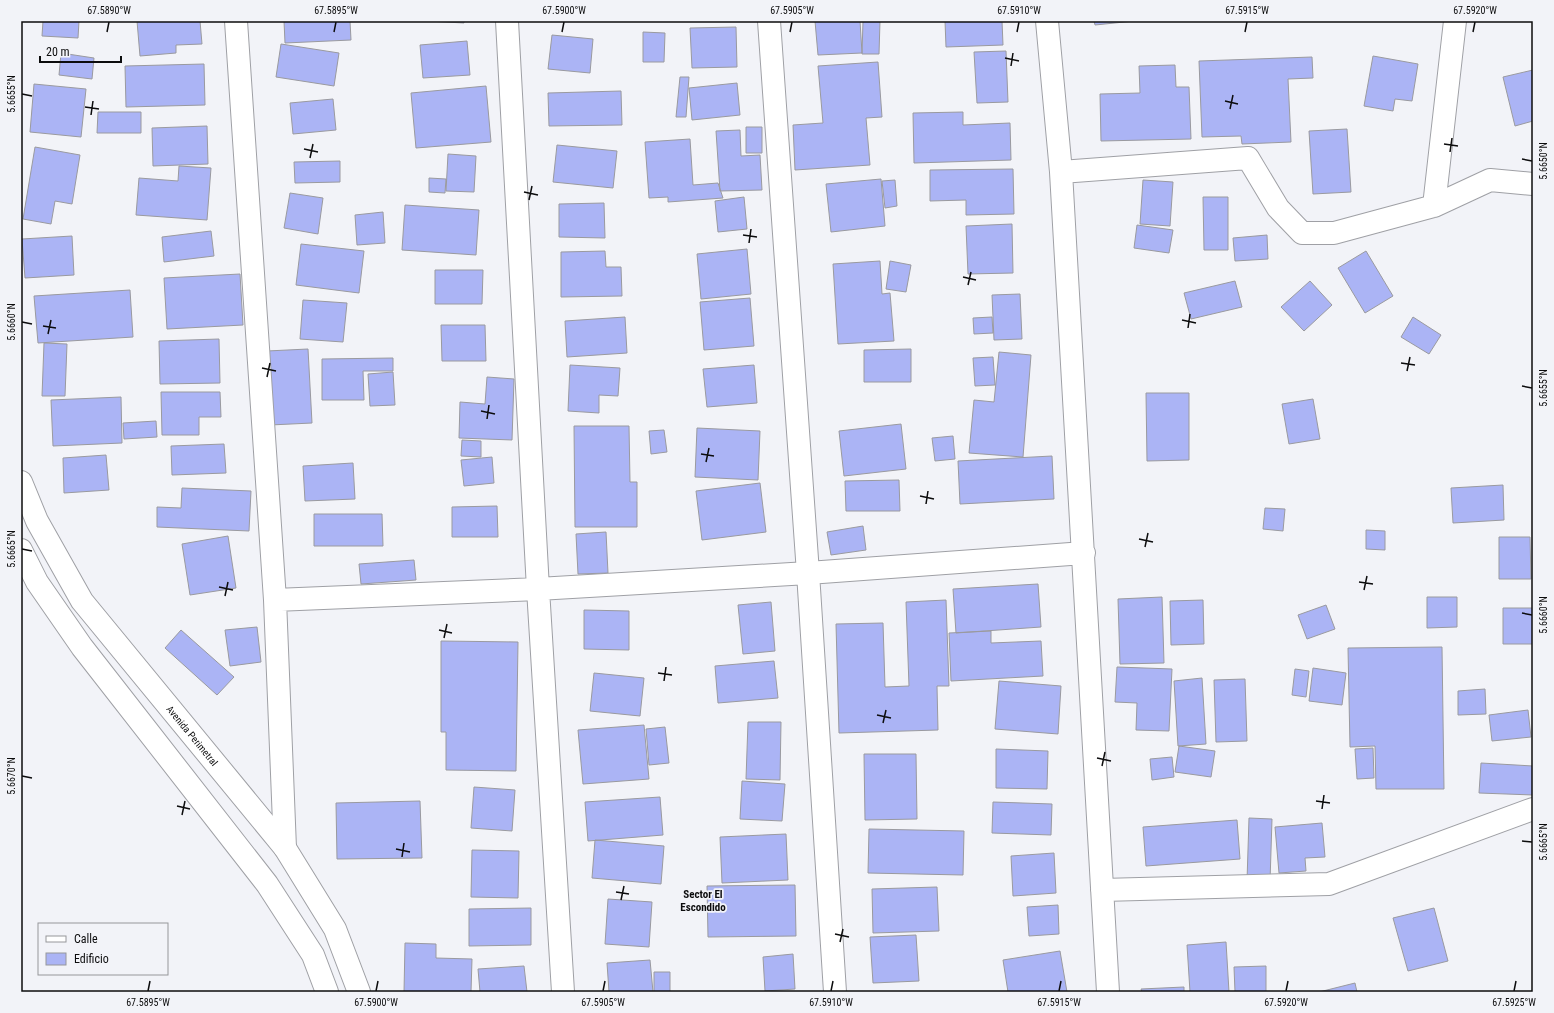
<svg xmlns="http://www.w3.org/2000/svg" width="1554" height="1013" viewBox="0 0 1554 1013" font-family="'Roboto Condensed',sans-serif">
  <rect width="100%" height="100%" fill="#f2f3f8"/>
  <path fill="#abb4f5" stroke="#9a9a9f" d="M43,21H79L78,38L42,36Z
    M137,21H200L202,44L176,45V53L140,56Z
    M284,21H350L351,40L285,43Z
    M428,21H464V23Z
    M815,21H860L862,53L818,55Z
    M863,21H880L879,54H862Z
    M945,21H1002L1003,45L946,47Z
    M1094,21H1134L1095,25Z
    M736,27L737,67L692,68L690,28Z
    M643,32L665,33L664,62H643Z
    M552,35L593,39L590,73L548,69Z
    M467,41L470,75L423,78L420,45Z
    M281,44L339,53L334,86L276,77Z
    M1006,51L1008,102L977,103L974,52Z
    M61,53L94,58L92,79L59,75Z
    M1373,56L1418,64L1412,101L1395,99L1393,111L1364,106Z
    M1312,57L1313,78L1288,79L1291,142L1242,144L1241,136L1202,137L1199,61Z
    M878,62L882,117L866,118L870,165L795,170L793,125L823,123L818,66Z
    M204,64L205,105L126,107L125,66Z
    M1175,65L1176,87H1189L1191,139L1101,141L1100,94L1140,93L1139,66Z
    M1533,70V121L1515,126L1503,77Z
    M680,77H689L686,117H676Z
    M737,83L740,115L692,120L689,88Z
    M34,84L86,89L81,137L30,132Z
    M486,86L491,142L416,148L411,93Z
    M621,91L622,125L549,126L548,93Z
    M333,99L336,130L293,134L290,103Z
    M98,112H141V133H97Z
    M963,112V125L1010,123L1011,160L914,163L913,113Z
    M207,126L208,164L153,166L152,128Z
    M746,127H762V153H746Z
    M1347,129L1351,192L1313,194L1309,131Z
    M740,130L741,156L760,155L762,190L720,191L716,131Z
    M690,139L693,185L718,183L723,198L668,202V197L649,198L645,142Z
    M557,145L617,151L613,188L553,182Z
    M35,147L80,155L72,204L55,201L51,224L23,219Z
    M448,154L476,156L474,192L446,191Z
    M340,161V182L295,183L294,162Z
    M179,166L211,168L207,220L136,215L139,178L178,181Z
    M1013,169L1014,214L966,215V200L930,201V170Z
    M429,178L446,179L445,193L429,192Z
    M881,179L885,226L831,232L826,184Z
    M895,180L897,206L885,208L882,181Z
    M1143,180L1173,182L1170,226L1140,224Z
    M290,193L323,198L318,234L284,228Z
    M744,197L747,229L718,232L715,201Z
    M1203,197H1228V250H1204Z
    M604,203L605,238L559,237V204Z
    M405,205L479,210L476,255L402,250Z
    M383,212L385,243L357,245L355,215Z
    M1012,224L1013,273L968,274L966,226Z
    M1137,225L1173,230L1169,253L1134,248Z
    M211,231L214,256L164,262L162,237Z
    M1267,235L1268,259L1235,261L1233,238Z
    M72,236L74,275L25,278L22,239Z
    M301,244L364,251L359,293L296,285Z
    M747,249L751,294L701,299L697,254Z
    M605,251L606,267H621L622,296L561,297V252Z
    M1366,251L1393,296L1365,313L1338,268Z
    M880,261L882,294L890,293L894,341L838,344L833,264Z
    M890,261L911,265L906,292L886,289Z
    M435,270H483L482,304H435Z
    M240,274L243,325L167,329L164,278Z
    M1235,281L1242,307L1191,319L1184,293Z
    M1310,281L1332,305L1304,331L1281,307Z
    M130,290L133,337L38,343L34,296Z
    M1020,294L1022,339L994,340L992,295Z
    M750,298L754,346L704,350L700,302Z
    M303,300L347,303L343,342L300,339Z
    M625,317L627,353L567,357L565,321Z
    M992,317L993,333L974,334L973,318Z
    M1413,317L1441,335L1429,354L1401,337Z
    M441,325H485L486,361H442Z
    M219,339L220,383L160,384L159,341Z
    M44,343L67,344L65,396H42Z
    M308,349L312,423L270,425L267,351Z
    M911,349V382H864V350Z
    M999,352L1031,355L1023,457L969,453L974,400L994,402Z
    M993,357L995,385L975,386L973,358Z
    M393,358V371H363L364,400H322V359Z
    M570,365L620,368L618,396L599,395V413L568,411Z
    M754,365L757,403L707,407L703,369Z
    M393,372L395,405L370,406L368,374Z
    M487,377L514,379L512,440L459,438L460,402L485,404Z
    M161,392H220L221,417H199V435H162Z
    M1146,393H1189V460L1147,461Z
    M121,397L122,443L53,446L51,400Z
    M1313,399L1320,439L1289,444L1282,404Z
    M156,421L157,437L124,439L123,423Z
    M901,424L906,469L844,476L839,431Z
    M574,426H629L630,482H637V527H575Z
    M697,428L760,431L758,480L695,477Z
    M664,430L667,452L651,454L649,431Z
    M953,436L955,459L935,461L932,438Z
    M462,440L481,441V457L461,456Z
    M224,444L226,473L172,475L171,446Z
    M106,455L109,490L64,493L63,458Z
    M1052,456L1054,499L960,504L958,461Z
    M492,457L494,483L464,486L461,460Z
    M353,463L355,499L305,501L303,466Z
    M899,480L900,511H846L845,481Z
    M760,483L766,532L702,540L696,491Z
    M1503,485L1504,520L1453,523L1451,488Z
    M182,488L251,491L249,531L157,527V507L181,508Z
    M497,506L498,537H452V507Z
    M1265,508L1285,509L1283,531L1263,529Z
    M314,514H382L383,546H314Z
    M863,526L866,550L831,555L827,532Z
    M1366,530L1385,531V550L1366,549Z
    M606,532L608,573L578,574L576,534Z
    M228,536L236,588L190,595L182,544Z
    M1499,537H1530L1531,579H1499Z
    M414,560L416,580L361,584L359,564Z
    M1038,584L1041,627L956,633L953,589Z
    M1162,597L1164,663L1120,664L1118,599Z
    M1427,597H1457V627L1427,628Z
    M946,600L949,686H937L938,730L839,733L836,624L883,623L885,687L909,686L906,602Z
    M1203,600L1204,644L1171,645L1170,601Z
    M771,602L775,651L743,654L738,605Z
    M1326,605L1335,629L1307,639L1298,615Z
    M1503,608H1533V644H1503Z
    M584,610L629,611V650L584,649Z
    M257,627L261,662L230,666L225,630Z
    M181,630L234,677L217,695L165,648Z
    M991,631V643L1041,641L1043,676L951,681L949,633Z
    M441,641L518,642L516,771L446,770V732H441Z
    M1442,647L1444,789H1376L1375,746L1350,747L1348,648Z
    M774,661L778,698L718,703L715,666Z
    M1117,667L1172,669L1169,731L1136,730L1137,703L1115,702Z
    M1313,668L1346,673L1342,705L1309,701Z
    M1295,669L1309,671L1306,697L1292,695Z
    M594,673L644,678L640,716L590,711Z
    M1202,678L1206,744L1178,746L1174,681Z
    M1245,679L1247,741L1216,742L1214,680Z
    M999,681L1061,686L1058,734L995,729Z
    M1485,689L1486,714L1458,715V691Z
    M1528,710L1531,737L1492,741L1489,715Z
    M748,722H781L780,780L746,779Z
    M644,725L649,779L583,784L578,730Z
    M665,727L669,763L649,765L646,729Z
    M1179,746L1215,751L1211,777L1175,772Z
    M1373,748L1374,778L1357,779L1355,749Z
    M996,749L1048,751L1047,789L996,788Z
    M864,754H916L917,819L865,820Z
    M1172,757L1174,777L1152,780L1150,759Z
    M1481,763L1533,766V795L1479,793Z
    M742,781L785,784L782,821L740,819Z
    M474,787L515,790L512,831L471,828Z
    M660,797L663,835L588,841L585,802Z
    M420,801L422,858L337,859L336,803Z
    M993,802L1052,804L1051,835L992,833Z
    M1249,818L1272,819L1270,882L1247,881Z
    M1237,820L1240,859L1146,866L1143,827Z
    M1322,823L1325,857L1305,858L1306,871L1279,873L1275,827Z
    M869,829L964,831L963,875L868,873Z
    M786,834L788,880L722,883L720,837Z
    M595,840L664,846L661,884L592,878Z
    M472,850L519,851L518,898L471,897Z
    M1054,853L1056,893L1013,896L1011,856Z
    M795,885L796,936L708,937L707,886Z
    M937,887L939,931L873,933L872,889Z
    M608,899L652,902L649,947L605,944Z
    M1058,905L1059,934L1029,936L1027,907Z
    M531,908V945L469,946V909Z
    M1434,908L1448,961L1408,971L1393,918Z
    M916,935L919,981L873,983L870,937Z
    M1226,942L1229,992H1190L1187,945Z
    M405,943L436,944V958L472,959L471,992H404Z
    M1060,951L1067,992H1008L1003,960Z
    M793,954L795,989L765,991L763,957Z
    M650,960L653,992H609L607,963Z
    M524,966L527,992H480L478,969Z
    M1266,966V992H1235L1234,967Z
    M654,972H670V992H654Z
    M1355,983L1357,992H1319Z
    M1184,987V992H1142L1141,989Z"/>
  <g fill="none" stroke-linecap="round" stroke-linejoin="round">
    <defs>
      <path id="minor" d="M236,21L275,600L285,848
        M507,21L538,589L563,992
        M769,21L808,573L835,992
        M1047,21L1061,172L1108,992
        M1061,172L1248,158L1278,208L1302,233H1334L1434,206L1455,21
        M1434,206L1490,180L1533,184
        M275,600L538,589L808,573L1084,553
        M1102,890L1329,884L1533,809"/>
      <g id="major">
        <path id="s1" d="M21,482L37,521L82,601L285,848L335,929L359,992"/>
        <path d="M21,550L37,582L82,647L267,884L313,955L327,992"/>
      </g>
    </defs>
    <use href="#minor" stroke="#9fa0a5" stroke-width="24"/>
    <use href="#major" stroke="#9fa0a5" stroke-width="24"/>
    <use href="#minor" stroke="#fff" stroke-width="22"/>
    <use href="#major" stroke="#fff" stroke-width="22"/>
  </g>
  <path fill="none" stroke="#0c0c0d" stroke-width="1.5" d="M107,32L109,22M334,32L336,22M562,32L564,22M790,32L792,22M1017,32L1019,22M1245,32L1247,22M1473,32L1475,22M1005,58L1019,61M1011,66L1013,53M22,94L32,96M1225,101L1238,104M85,107L99,109M1230,109L1233,95M91,115L93,101M1444,144L1458,146M304,149L318,152M1450,152L1452,138M310,158L313,144M1522,159L1532,161M524,192L538,195M529,200L532,186M743,235L757,237M749,243L751,229M963,277L976,280M968,285L971,272M1182,320L1196,323M22,322L32,324M43,326L56,328M1188,328L1190,314M48,334L51,320M1401,363L1415,365M262,368L276,371M1407,371L1410,357M267,377L270,363M1522,386L1532,388M481,411L495,414M487,419L489,405M701,454L714,456M706,462L709,448M920,496L934,499M926,504L928,491M1139,539L1153,542M1145,547L1148,533M22,549L32,551M1359,582L1373,584M219,587L233,590M1364,590L1367,576M225,596L228,582M1522,613L1532,615M439,630L452,633M444,638L447,624M658,673L672,675M664,681L666,667M877,715L891,718M883,723L886,710M1097,758L1111,761M1102,766L1105,752M22,776L32,778M1316,801L1330,803M177,806L190,809M1322,809L1324,795M182,815L185,801M1522,841L1532,842M396,849L410,852M402,857L404,843M616,892L629,894M621,900L624,886M835,934L849,937M840,942L843,929M148,991L150,981M376,991L378,981M603,991L605,981M831,991L833,981M1059,991L1061,981M1286,991L1288,981M1514,991L1516,981"/>
  <g text-anchor="middle" stroke-width="3.5" stroke-linejoin="round" paint-order="stroke">
    <g font-size="10" fill="#0c0c0d" stroke="#f2f3f8">
      <text dy="4" stroke="none"><textPath href="#s1" startOffset="308">Avenida Perimetral</textPath></text>
    </g>
    <g font-size="11" font-weight="bold" fill="#0c0c0d" stroke="#f2f3f8">
      <text x="703" y="898">Sector El<tspan x="703" dy="13">Escondido</tspan></text>
    </g>
  </g>
  <rect width="1554" height="1013" fill="none" stroke="#f2f3f8" stroke-width="44"/>
  <rect x="38" y="923" width="130" height="52" fill="#f2f3f8" stroke="#96979a"/>
  <rect x="46" y="936" width="20" height="6" fill="#ffffff" stroke="#96979a"/>
  <text x="74" y="943" font-size="12" fill="#0c0c0d">Calle</text>
  <rect x="46" y="953" width="20" height="12" fill="#abb4f5" stroke="#96979a"/>
  <text x="74" y="963" font-size="12" fill="#0c0c0d">Edificio</text>
  <path d="M40 56v6h81v-6" fill="none" stroke="#0c0c0d" stroke-width="2"/>
  <text x="46" y="56" font-size="12" fill="#0c0c0d" stroke="#f2f3f8" stroke-width="3" paint-order="stroke">20 m</text>
  <rect x="22" y="22" width="1510" height="969" fill="none" stroke="#0c0c0d" stroke-width="1.5"/>
  <g font-size="10" text-anchor="middle" fill="#0c0c0d">
    <text x="109" y="14">67.5890°W</text>
    <text x="336" y="14">67.5895°W</text>
    <text x="564" y="14">67.5900°W</text>
    <text x="792" y="14">67.5905°W</text>
    <text x="1019" y="14">67.5910°W</text>
    <text x="1247" y="14">67.5915°W</text>
    <text x="1475" y="14">67.5920°W</text>
    <text transform="translate(11 94) rotate(-90)" y="4">5.6655°N</text>
    <text transform="translate(1543 161) rotate(-90)" y="4">5.6650°N</text>
    <text transform="translate(11 322) rotate(-90)" y="4">5.6660°N</text>
    <text transform="translate(1543 388) rotate(-90)" y="4">5.6655°N</text>
    <text transform="translate(11 549) rotate(-90)" y="4">5.6665°N</text>
    <text transform="translate(1543 615) rotate(-90)" y="4">5.6660°N</text>
    <text transform="translate(11 776) rotate(-90)" y="4">5.6670°N</text>
    <text transform="translate(1543 842) rotate(-90)" y="4">5.6665°N</text>
    <text x="148" y="1006">67.5895°W</text>
    <text x="376" y="1006">67.5900°W</text>
    <text x="603" y="1006">67.5905°W</text>
    <text x="831" y="1006">67.5910°W</text>
    <text x="1059" y="1006">67.5915°W</text>
    <text x="1286" y="1006">67.5920°W</text>
    <text x="1514" y="1006">67.5925°W</text>
  </g>
</svg>
